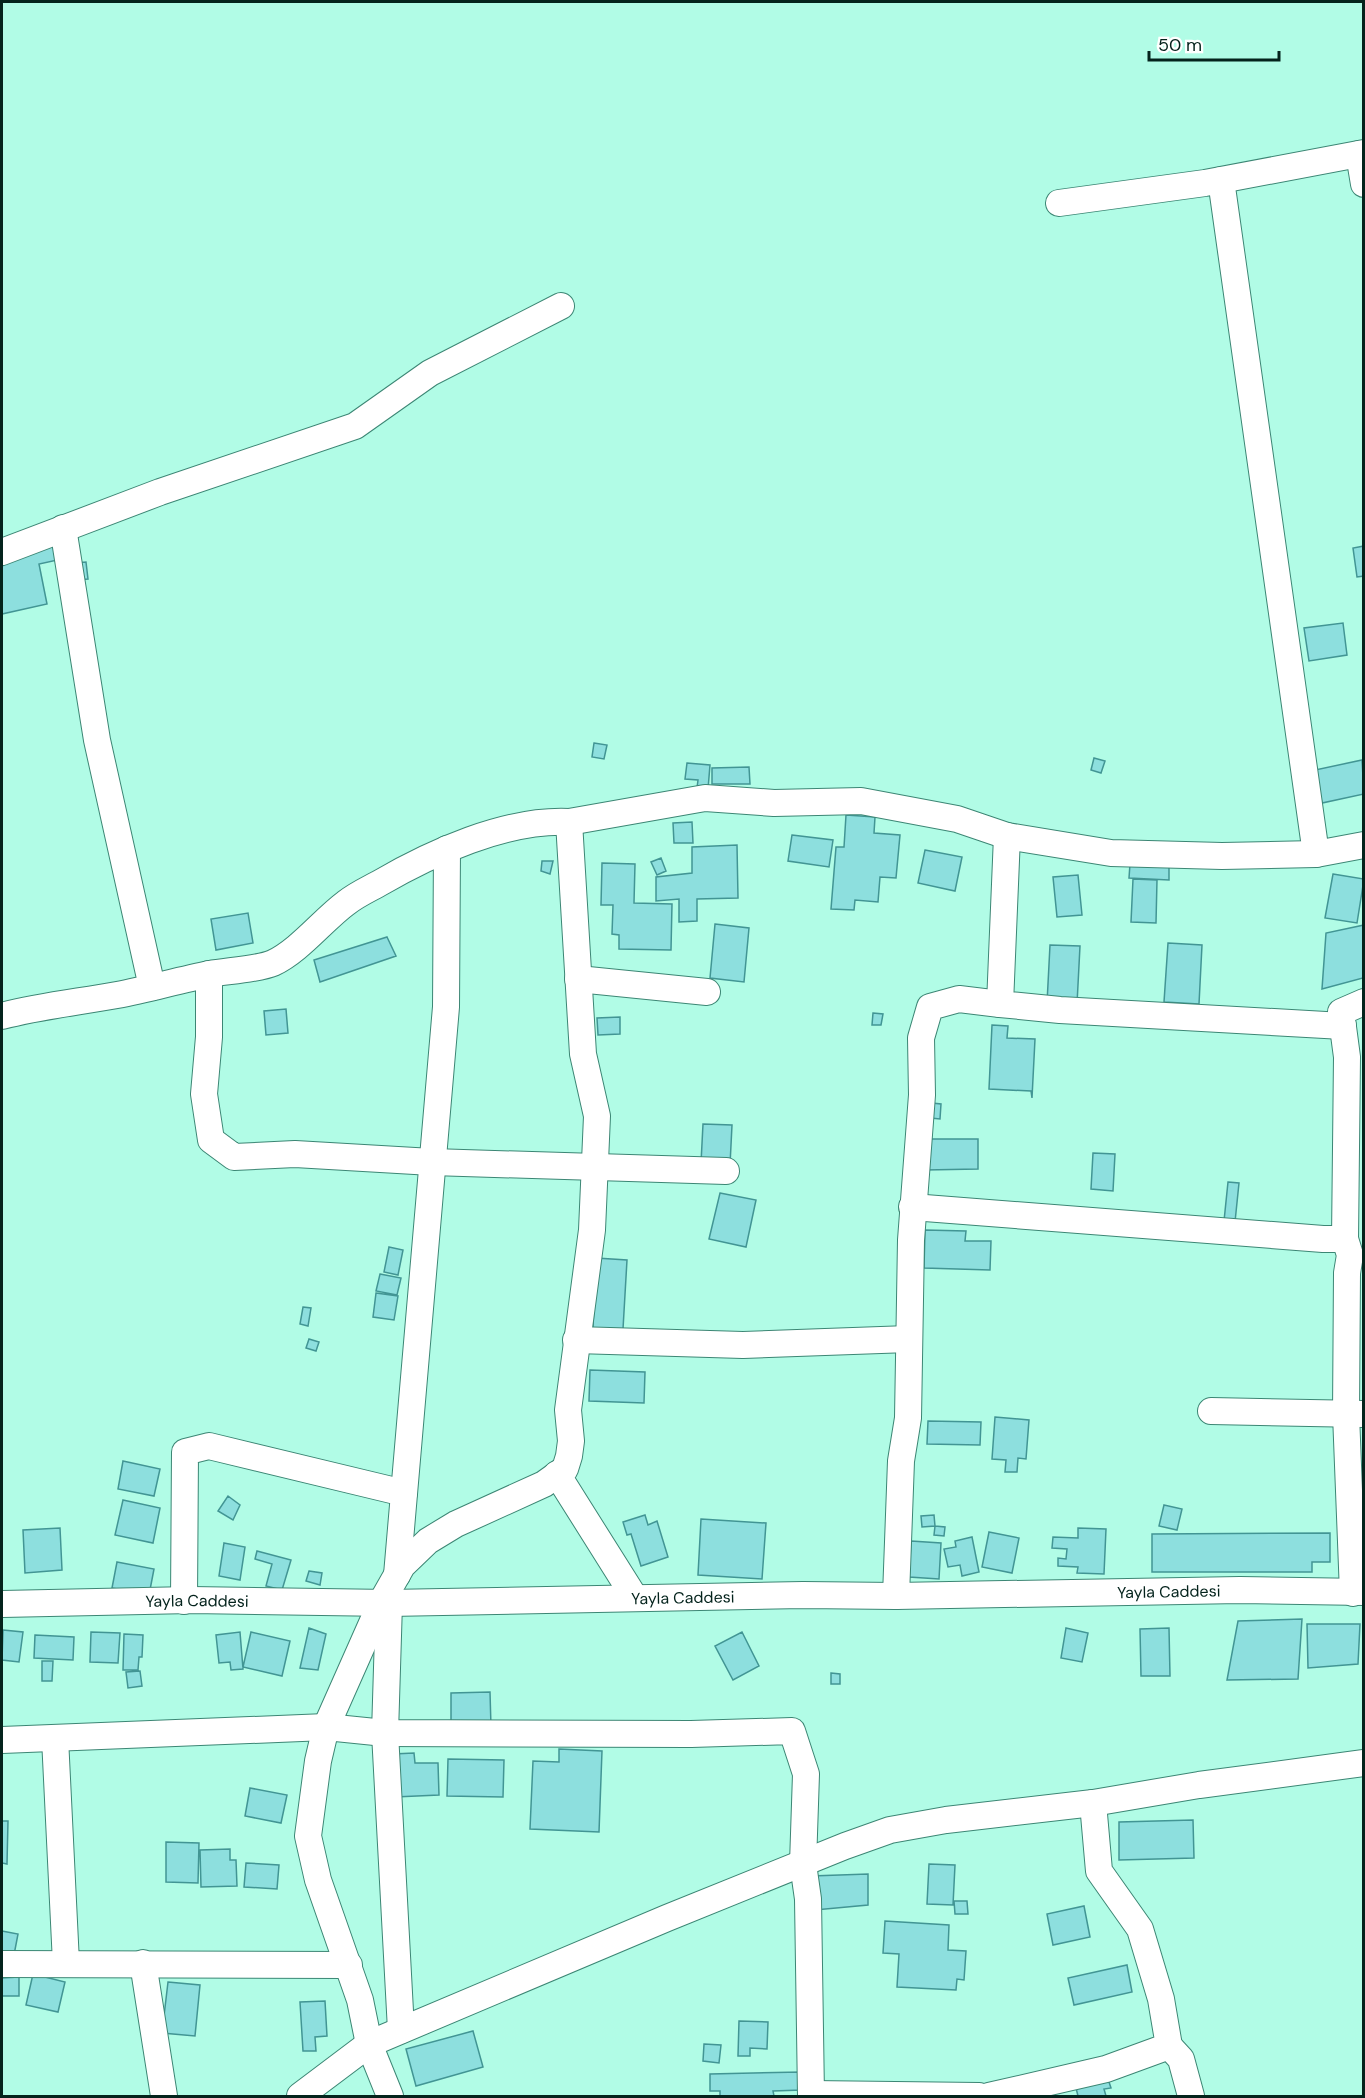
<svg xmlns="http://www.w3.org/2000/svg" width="1365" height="2098" viewBox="0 0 1365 2098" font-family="'DM Sans',sans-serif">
  <rect width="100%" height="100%" fill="#b1fce6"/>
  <path fill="#8ddfde" stroke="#429594" stroke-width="1.5" d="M58,543L62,559L39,564L47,604L2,614V566L4,565L2,555Z
    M1364,546V576L1357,577L1353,548Z
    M86,562L88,579L76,580L75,563Z
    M1343,623L1347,655L1309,661L1304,628Z
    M594,743L607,745L604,759L592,757Z
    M1094,758L1105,761L1101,773L1091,770Z
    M1362,760L1364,794L1322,803L1315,770Z
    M687,763L710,765L708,789L697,788L698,780L685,779Z
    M749,767L750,784H712V768Z
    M846,815L875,817L874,833L900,835L896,878L880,877L878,902L855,900L854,910L831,909L836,847H844Z
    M692,822L693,843H674L673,823Z
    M792,835L833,840L829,867L788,861Z
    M737,845L738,898L697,899V921L679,922V899L656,901V877L692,873V847Z
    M925,850L962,857L955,891L918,883Z
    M661,858L666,871L657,875L651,862Z
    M542,861H553L550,874L541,871Z
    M602,863L635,864L634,903L672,904L671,950L619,949V935L612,934L613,905H601Z
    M1130,864L1169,866V880L1129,878Z
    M1333,874L1364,879L1357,923L1325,918Z
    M1078,875L1082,915L1057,917L1053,877Z
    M1133,879L1157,880L1156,923L1131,922Z
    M248,913L253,943L216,950L211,919Z
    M715,924L749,928L744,982L710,978Z
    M1364,925L1363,978L1322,989L1326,933Z
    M387,937L396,956L320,982L314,960Z
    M1168,943L1202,945L1199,1004L1164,1002Z
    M1050,945L1080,946L1077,1004L1047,1003Z
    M286,1009L288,1033L266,1035L264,1011Z
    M873,1013L883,1014L881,1025H872Z
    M620,1017V1034L598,1035L597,1018Z
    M992,1025L1008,1026L1007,1038L1035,1039L1032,1098L1031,1091L989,1089Z
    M922,1102L941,1104L940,1119L921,1117Z
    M703,1124L732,1125L730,1165L701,1163Z
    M925,1139H978V1169L925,1170Z
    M1093,1153L1115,1154L1113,1191L1091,1189Z
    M1228,1182L1239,1183L1235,1222L1224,1221Z
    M720,1193L756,1200L746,1247L709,1239Z
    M925,1230L966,1231L965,1241H991L990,1270L924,1268Z
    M389,1247L403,1250L398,1275L384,1272Z
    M596,1258L627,1260L623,1329L593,1328Z
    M380,1274L401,1278L397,1295L376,1291Z
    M376,1293L398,1296L394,1320L373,1317Z
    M303,1307L311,1308L308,1326L300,1324Z
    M309,1339L319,1342L316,1351L306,1348Z
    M590,1370L645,1372L644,1403L589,1401Z
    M995,1417L1029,1420L1026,1459L1018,1458L1017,1472H1005L1006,1460L992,1459Z
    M928,1421L981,1422L980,1445L927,1444Z
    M123,1461L160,1469L154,1496L118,1489Z
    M228,1496L240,1505L233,1520L218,1511Z
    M123,1500L160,1508L153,1543L115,1535Z
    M1164,1505L1182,1509L1177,1530L1159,1526Z
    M645,1515L648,1525L657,1521L668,1557L641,1566L631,1534L627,1535L623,1522Z
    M934,1515L935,1526L922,1527L921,1516Z
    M701,1519L766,1523L762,1579L698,1575Z
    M935,1526L945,1527L944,1536L934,1535Z
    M60,1528L62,1570L25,1573L23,1530Z
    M1078,1528L1106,1529L1104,1574L1077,1573L1078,1567L1058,1566V1558L1066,1559L1067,1549L1052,1548L1053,1537L1078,1538Z
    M989,1532L1019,1538L1012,1573L982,1567Z
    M1330,1533V1562H1312V1572H1152V1534Z
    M972,1537L979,1572L962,1576L960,1565L948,1567L944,1549L956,1547L955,1541Z
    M911,1541L941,1543L939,1579L909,1577Z
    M224,1543L245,1547L240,1580L219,1576Z
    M257,1551L291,1560L282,1590L266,1586L272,1564L255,1559Z
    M117,1562L154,1569L149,1595L112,1588Z
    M309,1571L322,1573L320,1585L306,1581Z
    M1302,1619L1298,1679L1227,1680L1238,1621Z
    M1307,1624H1360L1358,1664L1308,1668Z
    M309,1628L326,1634L318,1670L300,1668Z
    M1066,1628L1088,1633L1082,1662L1061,1658Z
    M1169,1628L1170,1676H1141L1140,1629Z
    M3,1630L23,1632L19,1662L2,1660Z
    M91,1632L120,1633L118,1663L90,1662Z
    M240,1632L243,1669L231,1670L230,1662L219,1663L216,1635Z
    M251,1632L290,1641L282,1676L243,1667Z
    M742,1632L759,1666L733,1680L715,1646Z
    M124,1634L143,1635L142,1657H139L138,1670H123Z
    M35,1635L74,1637L73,1660L34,1658Z
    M42,1661H53L52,1681H42Z
    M140,1671L142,1686L128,1688L126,1672Z
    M831,1673L840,1674V1684H831Z
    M490,1692L491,1727H451V1693Z
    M559,1749L602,1751L599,1832L530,1829L533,1761L559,1762Z
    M414,1753L415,1763H438L439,1795L395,1797L393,1754Z
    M448,1759L504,1760L503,1797L447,1796Z
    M250,1788L287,1795L281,1823L245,1816Z
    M1193,1820L1194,1858L1119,1860V1822Z
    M2,1821H8L7,1864L2,1863Z
    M166,1842L199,1843L198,1883L166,1882Z
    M230,1849V1860H236L237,1886L201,1887L200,1850Z
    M246,1863L279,1865L277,1889L244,1887Z
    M929,1864L955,1865L953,1905L927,1904Z
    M868,1874V1905L815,1910L811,1876Z
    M954,1901H967L968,1914H955Z
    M1084,1906L1090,1937L1053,1945L1047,1914Z
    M885,1921L949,1925L948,1950L966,1951L964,1980L957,1979L956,1990L897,1987L899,1954L883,1953Z
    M2,1931L18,1934L14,1955L2,1952Z
    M1127,1965L1132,1992L1074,2005L1068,1978Z
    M33,1974L65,1982L58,2012L26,2005Z
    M19,1977V1996H2V1978Z
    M168,1982L200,1985L195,2036L162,2033Z
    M325,2001L327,2036L315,2037L316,2051H303L300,2002Z
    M739,2021L768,2022L767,2049L750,2048V2056H738Z
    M473,2031L483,2067L416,2086L406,2049Z
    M704,2044L721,2045L719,2063L703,2061Z
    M802,2072V2090L773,2091L774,2096H720V2091H710V2074Z
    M1108,2079L1111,2088L1104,2089L1106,2096H1078L1076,2088Z"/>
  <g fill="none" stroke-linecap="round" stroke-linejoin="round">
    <defs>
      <g id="minor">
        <path d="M1359,154L1364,184"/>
        <path d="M1221,180L1316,854"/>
        <path d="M1059,203L1205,183L1364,153"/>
        <path d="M63,528L97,740L152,987"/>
        <path d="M2,552L160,492L355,426L430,373L561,306"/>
        <path d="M1007,836L1000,1004L1060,1010L1343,1026"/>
        <path d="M209,974V1037L204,1094L211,1140L234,1157L295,1154L432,1162L726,1171"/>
        <path d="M578,979L707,992"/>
        <path d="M2,1016C40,1006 79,1002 117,995C149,989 179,980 210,974C226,971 260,969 273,963C299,951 323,920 346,903C356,895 367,890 378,884C431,853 506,819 569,822L705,798L774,803L861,801L957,819L1007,836L1111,853L1222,856L1316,854L1364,845"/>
        <path d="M912,1207L1323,1239H1345L1350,1255L1347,1273L1346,1414L1353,1593"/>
        <path d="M1345,1239L1347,1057L1341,1012L1364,1002"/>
        <path d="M576,1340L743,1345L909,1339"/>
        <path d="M1211,1411L1363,1414"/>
        <path d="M557,1474L635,1598"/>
        <path d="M397,1575L446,1007L447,849"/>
        <path d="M896,1596L901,1461L908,1418L911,1240L922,1095L921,1038L930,1007L959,999L1000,1004"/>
        <path d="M184,1601L185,1452L209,1446L404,1493"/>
        <path d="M389,1603L385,1733L401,2030"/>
        <path id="s1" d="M2,1604L191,1600L389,1603L803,1595L896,1596L1240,1590L1364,1592"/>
        <path d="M55,1738L66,1963"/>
        <path d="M2,1740L326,1727L385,1733L691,1734L792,1731L806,1774L803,1864L808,1899L811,2096"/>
        <path d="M143,1963L164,2096"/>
        <path d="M2,1964L349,1965"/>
        <path d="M1169,2046L1181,2059L1191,2096"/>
        <path d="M811,2094L979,2096"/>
        <path d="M300,2096L369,2044L667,1918L845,1846L890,1830L946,1820L1093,1803L1199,1785L1364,1763"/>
        <path d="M390,2096L369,2044L360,2000L318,1880L308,1836L318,1761L326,1727L381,1603L402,1566L428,1541L456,1524L544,1484L565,1469L569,1456L571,1441L568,1410L592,1230L597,1116L583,1054L569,822"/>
        <path d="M989,2096L1106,2069L1169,2046L1161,1999L1140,1929L1099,1871L1093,1803"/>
      </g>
    </defs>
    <use href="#minor" stroke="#3c8674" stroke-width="28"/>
    <use href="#minor" stroke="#fff" stroke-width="26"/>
  </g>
  <g text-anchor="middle" stroke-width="4.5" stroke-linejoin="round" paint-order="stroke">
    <g font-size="16" fill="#04231c" stroke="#fff">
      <text dy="6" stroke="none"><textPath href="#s1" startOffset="1167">Yayla Caddesi</textPath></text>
      <text dy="6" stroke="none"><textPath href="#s1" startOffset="681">Yayla Caddesi</textPath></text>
      <text dy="6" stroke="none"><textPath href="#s1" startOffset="195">Yayla Caddesi</textPath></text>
    </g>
  </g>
  <rect width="1365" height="2098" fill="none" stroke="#04231c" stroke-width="6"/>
  <path d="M1149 51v9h130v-9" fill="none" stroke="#04231c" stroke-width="3"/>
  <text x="1158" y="51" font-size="18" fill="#04231c" stroke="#ffffff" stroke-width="4.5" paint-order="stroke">50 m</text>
</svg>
